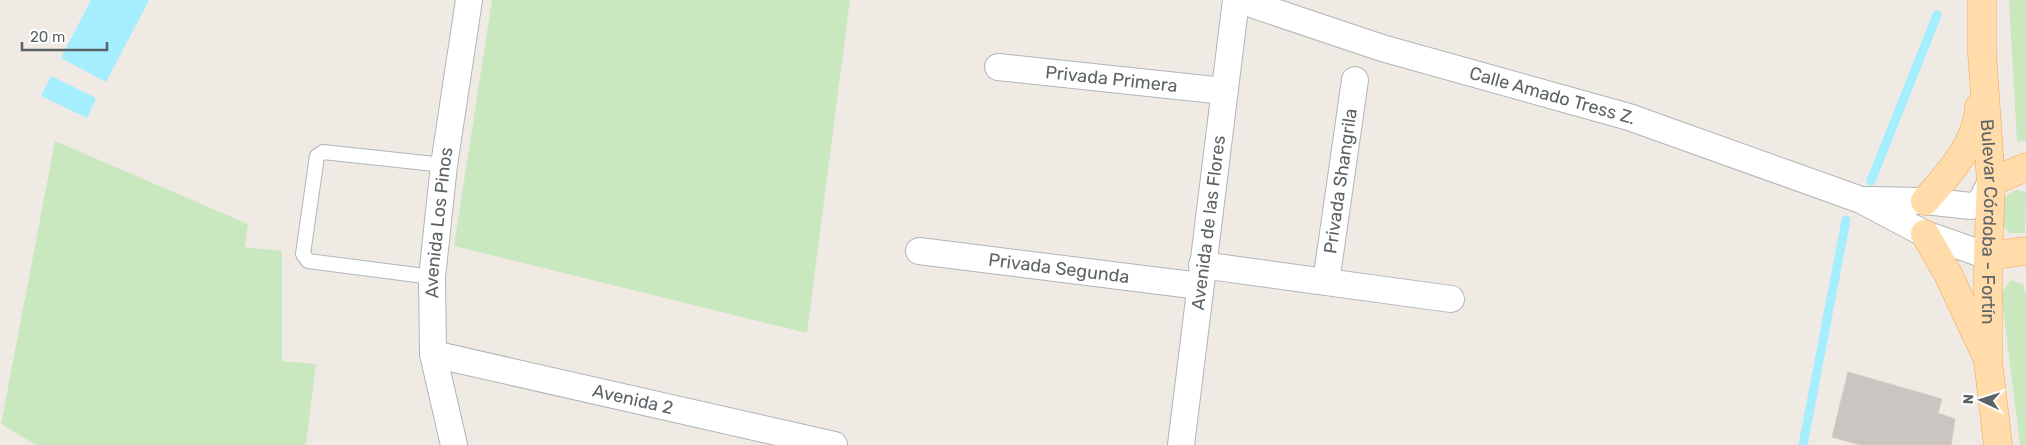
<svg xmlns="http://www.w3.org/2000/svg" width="2026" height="445" viewBox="0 0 2026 445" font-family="Rubik,sans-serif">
  <rect width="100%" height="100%" fill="#f0eae4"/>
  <path fill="#cae8c0" d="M492,0H850L807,333L454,246Z
    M2009,0H2026V141L2017,142Z
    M55,141L248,224L245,247L282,251V361L316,364L306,445H36L1,424Z
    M2016,190L2026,192L2025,233H2010L1999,222L2004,197Z
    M2011,280L2023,284L2026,296V445H2020L2001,293Z"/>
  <path fill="#a5eeff" d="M91,0H149L106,82L61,58Z
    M51,76L96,98L87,118L41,96Z"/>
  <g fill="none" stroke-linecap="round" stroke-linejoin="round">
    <path stroke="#a5eeff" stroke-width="9" d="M1871,181L1937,15
      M1803,445L1846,220"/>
  </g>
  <path fill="#cbc5c1" stroke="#d5cac2" d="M1848,372L1942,399L1938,413L1955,419L1951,445H1861L1832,437Z"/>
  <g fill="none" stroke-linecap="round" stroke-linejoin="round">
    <defs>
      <path id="lane" d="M432,277L308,261L303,254L317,156L323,152L444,165"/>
      <g id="street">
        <path id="s1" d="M1239,0L1382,48L1629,117L1861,200L1925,234L1988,256"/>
        <path id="s2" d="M998,67L1224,91"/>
        <path d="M1867,200L1925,201L1971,206L1980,203L1991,182"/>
        <path id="s3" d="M919,251L1200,286"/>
        <path d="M1202,265L1451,299"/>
        <path id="s4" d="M1326,282L1355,80"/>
        <path id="s5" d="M433,354L834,445"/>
        <path id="s6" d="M454,445L433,354L432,277L444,165L469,0"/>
        <path id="s7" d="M1181,445L1236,0"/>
      </g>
      <g id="primary">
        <path id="s8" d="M1982,0V53L1991,182L1988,256V361L1998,445"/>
        <path d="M1991,182L2026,167"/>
        <path d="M1925,201C1948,174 1977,145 1979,107"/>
        <path d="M1925,234L1949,276L1985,353"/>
        <path d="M1988,256L2026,251"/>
      </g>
    </defs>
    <use href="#lane" stroke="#b0b5b8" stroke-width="16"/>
    <use href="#street" stroke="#b0b5b8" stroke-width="28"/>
    <use href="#primary" stroke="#f9a254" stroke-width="29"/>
    <use href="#lane" stroke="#fff" stroke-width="14"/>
    <use href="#street" stroke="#fff" stroke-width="26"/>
    <use href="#primary" stroke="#ffdcaa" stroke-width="28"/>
  </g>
  <g text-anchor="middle" stroke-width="4" stroke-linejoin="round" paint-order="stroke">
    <g font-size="18" fill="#5c6366" stroke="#fff">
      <text dy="6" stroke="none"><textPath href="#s2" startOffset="114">Privada Primera</textPath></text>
      <text dy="6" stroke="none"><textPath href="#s1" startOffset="328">Calle Amado Tress Z.</textPath></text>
      <text dy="6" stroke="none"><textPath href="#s4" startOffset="102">Privada Shangrila</textPath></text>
      <text dy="6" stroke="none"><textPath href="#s7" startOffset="224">Avenida de las Flores</textPath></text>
      <text dy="6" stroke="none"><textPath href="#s6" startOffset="225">Avenida Los Pinos</textPath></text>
      <text dy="6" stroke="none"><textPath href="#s8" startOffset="222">Bulevar Córdoba - Fortín</textPath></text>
      <text dy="6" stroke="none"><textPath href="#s3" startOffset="141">Privada Segunda</textPath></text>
      <text dy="6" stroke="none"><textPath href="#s5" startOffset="205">Avenida 2</textPath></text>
    </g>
  </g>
  <g transform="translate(1981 400) rotate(274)" stroke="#ffffff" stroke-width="4" paint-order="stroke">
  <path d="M0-4L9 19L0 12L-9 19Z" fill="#5c6366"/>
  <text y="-8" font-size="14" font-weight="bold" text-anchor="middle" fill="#5c6366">N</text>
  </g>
  <path d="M22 42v8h85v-8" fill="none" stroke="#5c6366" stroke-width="2.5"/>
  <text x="30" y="42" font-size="15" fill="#5c6366" stroke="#ffffff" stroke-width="4" paint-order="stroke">20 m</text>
</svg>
